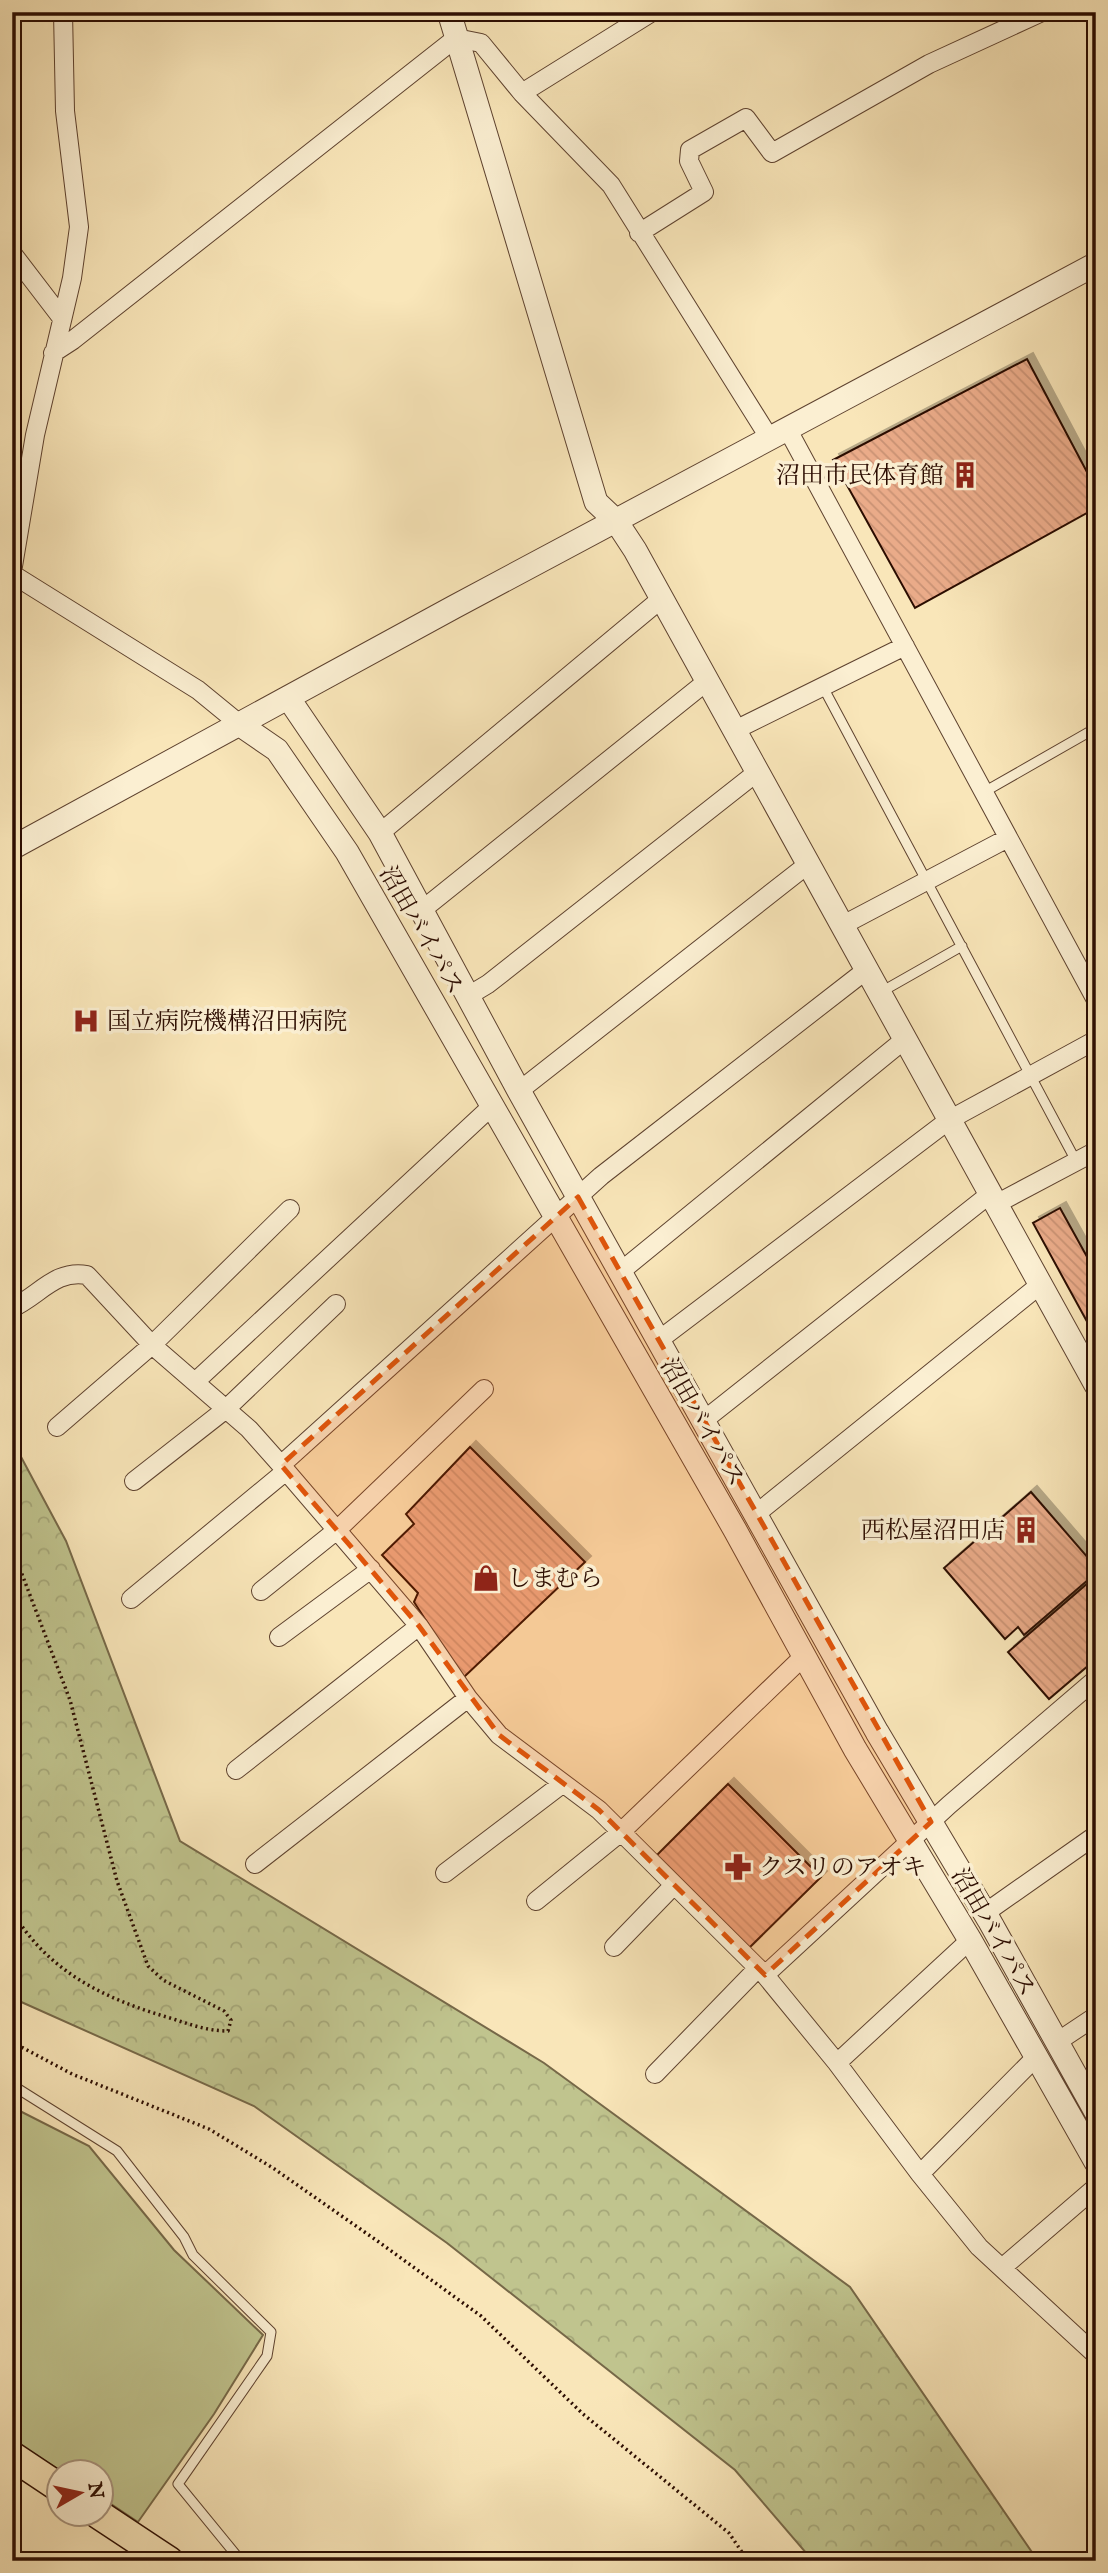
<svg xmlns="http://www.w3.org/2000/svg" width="1108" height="2573" viewBox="0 0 1108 2573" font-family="'IM FELL English','Noto Serif JP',serif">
  <defs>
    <pattern id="forest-crowns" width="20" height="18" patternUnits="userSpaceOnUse" patternTransform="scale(1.75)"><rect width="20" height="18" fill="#c0c48e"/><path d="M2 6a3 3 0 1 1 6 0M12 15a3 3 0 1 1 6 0" fill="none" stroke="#a5a779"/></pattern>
    <pattern id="building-back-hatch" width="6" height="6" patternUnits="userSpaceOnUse" patternTransform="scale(1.75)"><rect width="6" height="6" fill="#eaab89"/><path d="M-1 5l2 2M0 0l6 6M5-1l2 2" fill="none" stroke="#c99274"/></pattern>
    <filter id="shadow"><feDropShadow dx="6" dy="-6" stdDeviation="0" flood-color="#0004"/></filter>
  </defs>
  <rect width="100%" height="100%" fill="#f9e6b9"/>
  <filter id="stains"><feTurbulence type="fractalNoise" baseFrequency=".00286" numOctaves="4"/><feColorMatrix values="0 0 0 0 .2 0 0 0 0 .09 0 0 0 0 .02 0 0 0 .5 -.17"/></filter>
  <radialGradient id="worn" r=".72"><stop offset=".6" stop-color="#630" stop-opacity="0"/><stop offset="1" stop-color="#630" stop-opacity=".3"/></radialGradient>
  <path fill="url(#forest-crowns)" stroke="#766848" stroke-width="2" d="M12,1440L66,1541L180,1841L544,2063L850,2287L1038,2561H813L735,2470L447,2243L254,2106L19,2001L12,1848Z"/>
  <path fill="#c0c48e" stroke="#766848" stroke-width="2" d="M12,2107L89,2146L174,2250L263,2335L214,2414L138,2522L102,2498V2472L61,2471L12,2440Z"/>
  <path fill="url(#building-back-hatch)" stroke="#2b0c01" stroke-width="2" filter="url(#shadow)" d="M1027,359L1096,489V508L915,608L833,460Z
    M1060,1208L1096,1273V1338L1033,1223Z
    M470,1447L585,1562L463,1678L414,1602L418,1593L382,1555L414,1524L406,1514Z
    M1031,1492L1096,1567V1573L1024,1635L1018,1627L1005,1639L944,1568Z
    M1096,1576V1659L1049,1699L1008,1652Z
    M728,1784L821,1877L747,1950L655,1857Z"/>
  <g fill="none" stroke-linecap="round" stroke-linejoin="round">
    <defs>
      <path id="service" d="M823,687L1076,1161
        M984,792L1096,728
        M881,992L962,946
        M12,2085L117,2151L184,2237L193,2255L271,2332L267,2356L178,2484L241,2561"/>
      <path id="minor" d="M522,93L652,12
        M639,233L704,192L689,161L690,150L746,118L772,153L929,64L1042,12
        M12,253L61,317
        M53,353L73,340L456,38L481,43L522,93L611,185L770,439
        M788,430L1096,1000
        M12,572L35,435L72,278L79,227L65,111L63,12
        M12,574L198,690L242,726
        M733,731L905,646
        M380,833L661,599
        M422,910L706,682
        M841,926L1008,838
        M468,996L488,984L756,773
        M519,1091L807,865
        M996,1204L1096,1151
        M620,1272L904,1040
        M12,1308C39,1296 55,1269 87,1275L152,1345L249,1429L281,1465L419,1626L468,1698L499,1735L599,1810L765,1975L837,2063L920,2174L979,2247L1096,2355
        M659,1340L949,1120L1096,1040
        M195,1382L492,1106
        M703,1421L990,1194
        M57,1427L152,1345L290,1209
        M281,1465L601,1176L865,971
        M134,1481L226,1409L336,1304
        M756,1514L1041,1284
        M261,1591L337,1530L484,1389
        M131,1599L286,1471
        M279,1637L371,1569
        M236,1770L419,1626
        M255,1864L468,1698
        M445,1873L562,1784
        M536,1901L621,1832L804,1656
        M985,1913L1096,1835
        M614,1947L674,1885
        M765,1975L949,1805L1096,1679
        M1057,2042L1096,2016
        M837,2063L970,1940
        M655,2074L758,1968
        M920,2174L1035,2058
        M1003,2267L1096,2187"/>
      <path id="tertiary" d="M449,12L596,502L616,521L635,550L1096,1385
        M289,699L380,833L519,1091L877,1732L989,1920L1096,2112
        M242,726L277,750L347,852L735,1530L855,1749L970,1940L1096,2162
        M12,848L454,607L1096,264"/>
      <path id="primary" d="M12,2456L60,2488
        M98,2514L169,2561"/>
    </defs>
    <use href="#service" stroke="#5e422f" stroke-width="11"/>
    <use href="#minor" stroke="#5e422f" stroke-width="20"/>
    <use href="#tertiary" stroke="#5e422f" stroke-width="25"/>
    <use href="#primary" stroke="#2b0c01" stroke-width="31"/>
    <path stroke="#2b0c01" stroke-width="3.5" stroke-dasharray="2 3.5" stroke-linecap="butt" d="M12,1548L70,1700L117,1881L148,1966L163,1980L224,2011L231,2020L228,2031C207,2031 189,2024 170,2018C105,1999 48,1972 12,1911
      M12,2042L72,2074L209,2129L273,2168L376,2240L481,2316L583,2414L729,2533L748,2561"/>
    <use href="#service" stroke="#fbefd2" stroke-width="9"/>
    <use href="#minor" stroke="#fbefd2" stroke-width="18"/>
    <use href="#tertiary" stroke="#fbefd2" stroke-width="23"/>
    <use href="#primary" stroke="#f9e6b9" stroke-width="28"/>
  </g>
  <path fill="#df550b" fill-opacity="0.2" stroke="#df550b" stroke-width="5" stroke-dasharray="14 9" stroke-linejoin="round" d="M578,1197L931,1822L765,1975L599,1810L499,1735L419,1626L281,1465Z"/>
  <defs>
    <symbol id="building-bare" viewBox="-9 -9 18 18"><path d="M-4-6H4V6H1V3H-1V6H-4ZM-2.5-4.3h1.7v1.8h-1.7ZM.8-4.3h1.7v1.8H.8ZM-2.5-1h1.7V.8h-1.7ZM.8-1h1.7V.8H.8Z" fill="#8f2418" stroke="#fbefd2" stroke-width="2.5" paint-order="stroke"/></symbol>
    <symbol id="hospital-bare" viewBox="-9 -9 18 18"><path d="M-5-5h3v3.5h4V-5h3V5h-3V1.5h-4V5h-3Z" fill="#8f2418" stroke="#fbefd2" stroke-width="2.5" paint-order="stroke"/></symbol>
    <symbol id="shop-bare" viewBox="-9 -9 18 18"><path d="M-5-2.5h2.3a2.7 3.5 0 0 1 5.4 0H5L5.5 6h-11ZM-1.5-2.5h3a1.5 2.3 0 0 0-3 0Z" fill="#8f2418" stroke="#fbefd2" stroke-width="2.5" paint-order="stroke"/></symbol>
    <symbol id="pharmacy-bare" viewBox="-9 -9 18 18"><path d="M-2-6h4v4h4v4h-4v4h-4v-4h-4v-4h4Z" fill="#8f2418" stroke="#fbefd2" stroke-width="2.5" paint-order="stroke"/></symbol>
  </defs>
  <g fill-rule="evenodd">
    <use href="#building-bare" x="946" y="456" width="38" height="38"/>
    <use href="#hospital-bare" x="67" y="1002" width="38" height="38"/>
    <use href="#building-bare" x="1007" y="1511" width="38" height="38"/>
    <use href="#shop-bare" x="467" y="1559" width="38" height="38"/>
    <use href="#pharmacy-bare" x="719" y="1848" width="38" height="38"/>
  </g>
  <g text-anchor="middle" stroke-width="7" stroke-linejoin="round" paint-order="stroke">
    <g font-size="24" fill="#2b0c01" stroke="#fbefd2" text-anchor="start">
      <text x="944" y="483" text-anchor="end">沼田市民体育館</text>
      <text x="107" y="1029">国立病院機構沼田病院</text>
      <text x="1005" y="1538" text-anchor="end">西松屋沼田店</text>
      <text x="507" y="1586">しまむら</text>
      <text x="759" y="1875">クスリのアオキ</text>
    </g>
    <g font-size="24" fill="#2b0c01" stroke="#fbefd2">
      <text transform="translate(422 930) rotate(60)" y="8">沼田バイパス</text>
      <text transform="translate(703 1422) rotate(60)" y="8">沼田バイパス</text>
      <text transform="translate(994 1932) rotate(60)" y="8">沼田バイパス</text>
    </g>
  </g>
  <rect width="1108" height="2573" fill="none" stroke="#f9e6b9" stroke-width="42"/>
  <rect x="14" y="14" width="1080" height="2545" fill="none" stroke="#2b0c01" stroke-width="3.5"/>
  <rect x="21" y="21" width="1066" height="2531" fill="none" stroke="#2b0c01" stroke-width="2"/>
  <g transform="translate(80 2493) rotate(81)"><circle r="33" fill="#fbefd2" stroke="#a8947e" stroke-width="2"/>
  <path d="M0-5L12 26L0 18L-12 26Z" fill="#8f2418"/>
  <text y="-10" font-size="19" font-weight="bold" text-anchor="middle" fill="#2b0c01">N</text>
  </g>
  <rect width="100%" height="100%" filter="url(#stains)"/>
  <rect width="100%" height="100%" fill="url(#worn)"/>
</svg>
